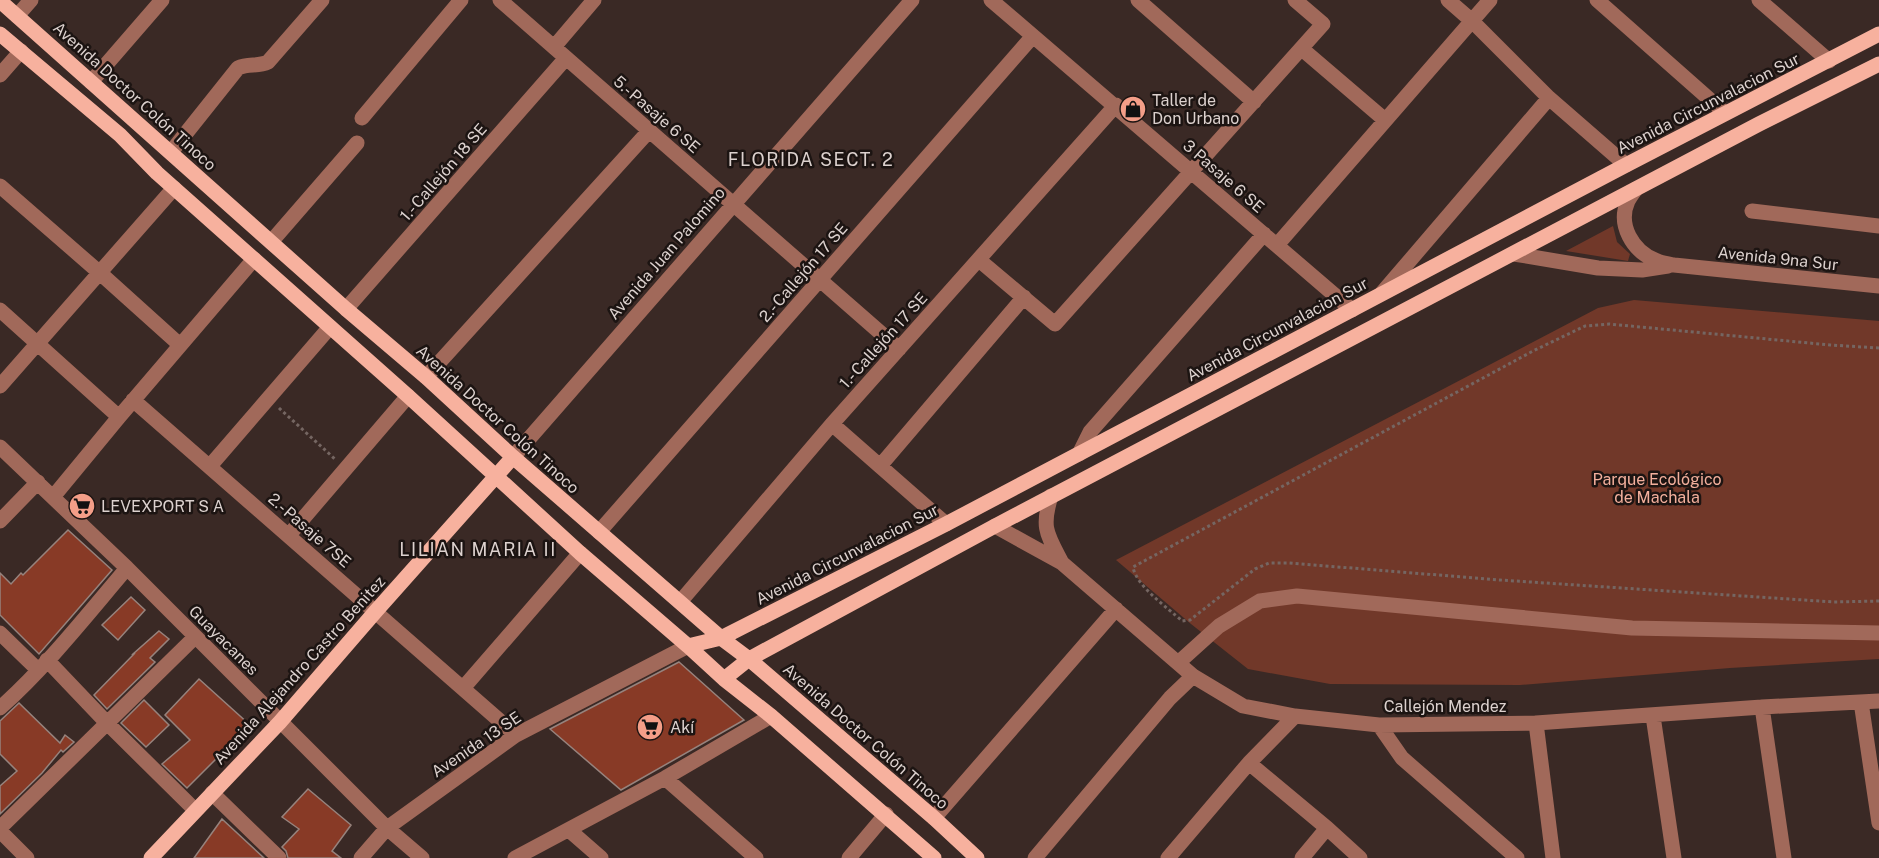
<svg xmlns="http://www.w3.org/2000/svg" width="1879" height="858" viewBox="0 0 1879 858" font-family="'Public Sans',sans-serif">
  <rect width="100%" height="100%" fill="#3a2925"/>
  <path fill="#713829" d="M1613,226L1617,242L1630,254L1628,261L1566,251Z
    M1634,300L1879,321V659L1730,668L1520,685L1330,684L1248,669L1191,624L1116,560L1598,308Z"/>
  <path fill="#883a26" stroke="#97837d" stroke-width="1.5" d="M68,530L112,570L39,654L0,615V573L11,584L21,573L23,575Z
    M131,597L145,610L118,640L102,625Z
    M159,631L169,639L150,658L155,662L107,709L94,695L134,654H133Z
    M679,662L744,720L621,790L550,729Z
    M199,679L250,725L187,788L162,764L190,740L165,715Z
    M144,700L169,725L146,747L121,723Z
    M19,703L60,743L65,735L74,742L63,752L61,750L42,773L0,814V786L17,771L0,754V721Z
    M308,789L351,825L332,851L341,858H288L286,851L282,847L299,829L282,817Z
    M222,819L264,858H194Z"/>
  <g fill="none" stroke-linecap="round" stroke-linejoin="round">
    <path stroke="#756662" stroke-width="3" stroke-dasharray="3 3" stroke-linecap="butt" d="M1879,348L1830,345L1609,324L1585,326L1533,351L1133,567C1136,586 1168,608 1182,621L1190,620L1255,569L1269,563H1289L1500,580L1834,602L1879,601
      M279,408L336,460"/>
    <path stroke="#a1695a" stroke-width="15" d="M500,0L899,349
      M991,0L1352,310
      M1138,0L1254,102
      M1448,0L1472,21L1549,98L1626,165
      M1597,0L1725,113
      M1759,0L1829,61
      M17,16L31,0
      M554,47L594,0
      M1302,49L1385,120
      M0,75L21,51
      M91,82L162,0
      M362,118L461,0
      M171,152L238,68C248,63 258,67 268,62L322,0
      M0,186L100,273L180,345
      M1636,189C1633,193 1630,197 1628,201C1617,225 1633,251 1655,260C1661,263 1668,264 1674,265L1879,286
      M1752,211L1879,226
      M271,242L357,143
      M1277,245L1490,0
      M1514,254L1598,268L1642,270L1668,266
      M979,260L1055,324L1323,24L1295,0
      M1382,293L1549,98
      M346,309L566,58
      M0,310L119,417
      M426,377L649,131
      M0,386L174,188
      M133,400L516,735
      M832,424L946,524
      M0,447L127,568L387,828L422,858
      M1079,454L1090,432L1264,234
      M513,457L912,0
      M210,466L330,327
      M880,466L1024,297
      M1051,496C1041,528 1047,534 1062,563
      M53,497L119,417L254,259
      M0,521L38,482
      M995,526L1062,563L1193,676L1243,706L1295,716L1379,725L1536,723L1762,707L1879,701
      M599,532L1033,36
      M289,535L408,396
      M680,602L832,424L1116,105
      M0,633L38,670
      M47,660L107,723L195,810
      M1178,663L1219,626L1260,601L1297,596L1632,628L1879,633
      M464,687L580,553
      M1861,702L1879,823
      M1762,707L1784,858
      M0,708C47,666 86,616 127,568
      M1653,716L1674,858
      M1536,723L1553,858
      M1379,725L1402,758L1517,858
      M1249,763L1327,828L1360,858
      M665,778L756,858
      M212,793L279,858
      M934,818L1116,609
      M0,828L195,637
      M569,830L601,858
      M0,831L27,858
      M361,858L387,828L516,735L688,646
      M515,858L665,778L771,716
      M849,858L886,814
      M1035,858L1170,698L1193,676
      M1168,858L1249,763L1295,716
      M1302,858L1327,828"/>
    <path stroke="#f7b19e" stroke-width="15" d="M0,1L346,309L426,377L513,457L721,638L749,659L934,818L977,858
      M0,34L120,135L157,173L408,396L580,553L688,646L724,679L771,716L934,858
      M688,646L721,638L946,524L1626,165L1879,34
      M724,679L749,659L995,526L1759,124L1879,64
      M151,858L280,722L376,611L513,457"/>
  </g>
  <defs>
    <symbol id="shop-disc" viewBox="-11 -11 22 22"><circle r="9.5" fill="#f49e88" stroke="#1c1412"/><path d="M-5-2.5h2.3a2.7 3.5 0 0 1 5.4 0H5L5.5 6h-11ZM-1.5-2.5h3a1.5 2.3 0 0 0-3 0Z" fill="#111"/></symbol>
    <symbol id="supermarket-disc" viewBox="-11 -11 22 22"><circle r="9.5" fill="#f49e88" stroke="#1c1412"/><path d="M-6-5.5h2.5l.6 2H6L4.5 2H-2.5L-4.4-4H-6ZM-1.5 3.2a1.3 1.3 0 1 0 .1 0ZM3 3.2a1.3 1.3 0 1 0 .1 0Z" fill="#111"/></symbol>
  </defs>
  <g fill-rule="evenodd">
    <use href="#shop-disc" x="1118" y="94" width="30" height="30"/>
    <use href="#supermarket-disc" x="67" y="491" width="30" height="30"/>
    <use href="#supermarket-disc" x="635" y="712" width="30" height="30"/>
  </g>
  <g text-anchor="middle" stroke-width="5" stroke-linejoin="round" paint-order="stroke">
    <g font-size="16" fill="#dcd1ce" stroke="#1c1412">
      <text transform="translate(135 96) rotate(42)" y="6">Avenida Doctor Colón Tinoco</text>
      <text transform="translate(1708 103) rotate(-27)" y="6">Avenida Circunvalacion Sur</text>
      <text transform="translate(657 114) rotate(41)" y="6">5.- Pasaje 6 SE</text>
      <text transform="translate(443 172) rotate(-49)" y="6">1.- Callejón 18 SE</text>
      <text transform="translate(1224 176) rotate(41)" y="6">3 Pasaje 6 SE</text>
      <text transform="translate(666 253) rotate(-49)" y="6">Avenida Juan Palomino</text>
      <text transform="translate(1778 258) rotate(6)" y="6">Avenida 9na Sur</text>
      <text transform="translate(803 272) rotate(-49)" y="6">2.- Callejón 17 SE</text>
      <text transform="translate(1277 329) rotate(-28)" y="6">Avenida Circunvalacion Sur</text>
      <text transform="translate(883 340) rotate(-48)" y="6">1.- Callejón 17 SE</text>
      <text transform="translate(498 419) rotate(42)" y="6">Avenida Doctor Colón Tinoco</text>
      <text transform="translate(310 530) rotate(41)" y="6">2.- Pasaje 7SE</text>
      <text transform="translate(847 554) rotate(-27)" y="6">Avenida Circunvalacion Sur</text>
      <text transform="translate(224 640) rotate(45)" y="6">Guayacanes</text>
      <text transform="translate(299 670) rotate(-48)" y="6">Avenida Alejandro Castro Benitez</text>
      <text x="1445" y="712">Callejón Mendez</text>
      <text transform="translate(866 736) rotate(41)" y="6">Avenida Doctor Colón Tinoco</text>
      <text transform="translate(476 744) rotate(-34)" y="6">Avenida 13 SE</text>
    </g>
    <g font-size="16" fill="#dcd1ce" stroke="#1c1412" text-anchor="start">
      <text x="1152" y="106">Taller de<tspan x="1152" dy="18">Don Urbano</tspan></text>
      <text x="101" y="512">LEVEXPORT S A</text>
      <text x="670" y="733">Akí</text>
    </g>
    <g font-size="16" fill="#f3af9c" stroke="#1c1412">
      <text x="1657" y="485">Parque Ecológico<tspan x="1657" dy="18">de Machala</tspan></text>
    </g>
    <g font-size="18" letter-spacing="1.5" fill="#dcd1ce" stroke="#1c1412">
      <text x="811" y="166">FLORIDA SECT. 2</text>
      <text x="478" y="556">LILIAN MARIA II</text>
    </g>
  </g>
</svg>
